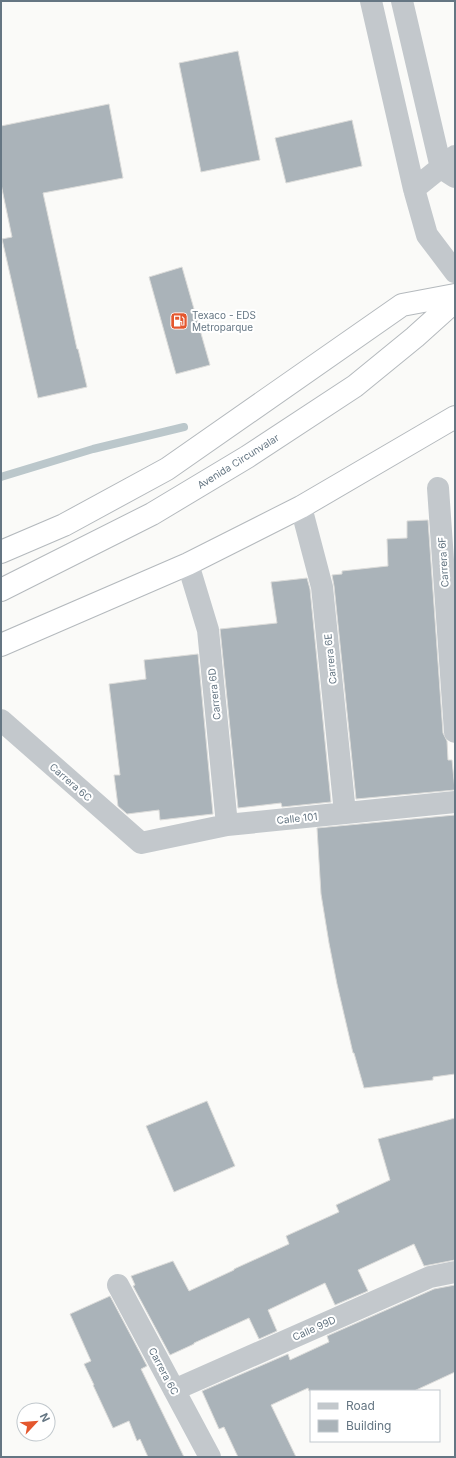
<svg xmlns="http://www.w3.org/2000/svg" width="456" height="1458" viewBox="0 0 456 1458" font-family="Inter,sans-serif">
  <rect width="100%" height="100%" fill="#fafaf8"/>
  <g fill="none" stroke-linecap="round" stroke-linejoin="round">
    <path stroke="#bbc7cb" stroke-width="8" d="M1,477L93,449L184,427"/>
  </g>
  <path fill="#aab3b9" stroke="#dcdcda" d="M238,51L260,160L201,172L179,63Z
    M109,104L123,178L43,193L77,349H78L87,387L38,398L2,239L12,237L1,184V126Z
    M352,120L362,166L286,183L275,138Z
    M182,267L210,365L176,374L149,277Z
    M428,520L443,733L447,741L448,760H452L455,790L356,799L334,586L332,575L342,574V571L388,566L387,539L407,538V521Z
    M307,578L310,589L331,802L282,807L281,803L238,808L220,629L277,623L271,582Z
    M198,654L213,814L160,820L159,810L127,814L118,806L114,775H120L109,684L146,679L144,660Z
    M455,815V1074L433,1077V1080L364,1088L354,1053H353L337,984L329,943L321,894L317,828Z
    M207,1101L235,1166L174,1192L146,1126Z
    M455,1118V1260L424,1266L414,1244L358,1270L368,1291L335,1305L325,1283L268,1310L277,1331L259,1339L249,1318L194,1343V1344L170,1355L133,1286L135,1285L131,1276L173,1261L189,1291L234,1270V1269L289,1244L286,1236L339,1212L336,1205L390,1180L378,1139Z
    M455,1285V1372L414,1391H309L308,1388L271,1405L296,1457H238L224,1427L219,1429L202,1391L288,1354L290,1360L329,1342L327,1336L434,1289Z
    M110,1296L147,1366L141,1369L184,1457H148L140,1439L137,1441L129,1421L113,1428L93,1385H94L84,1364L91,1361L70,1314Z"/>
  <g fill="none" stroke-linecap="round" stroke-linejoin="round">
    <defs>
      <path id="highway" d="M1,552L64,525L167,469L402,305L455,295
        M1,590L152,514L247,457L355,386L415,337L455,301
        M1,645L188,564L301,507L455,417"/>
    </defs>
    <use href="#highway" stroke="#b4b9bd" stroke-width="24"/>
    <path stroke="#c3c8cc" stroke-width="22" d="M371,1L414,189L427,235L455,272
      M402,1L441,168L455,177
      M414,189L455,156
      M438,488L455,732
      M301,507L322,587L345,813
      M188,564L208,630L227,825
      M1,720L141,843L227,825L455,802
      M118,1285L210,1457
      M174,1390L430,1277L455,1272"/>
    <use href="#highway" stroke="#fff" stroke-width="22"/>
  </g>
  <defs>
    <symbol id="fuel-square" viewBox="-11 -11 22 22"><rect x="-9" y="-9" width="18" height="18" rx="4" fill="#e4572e" stroke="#fff"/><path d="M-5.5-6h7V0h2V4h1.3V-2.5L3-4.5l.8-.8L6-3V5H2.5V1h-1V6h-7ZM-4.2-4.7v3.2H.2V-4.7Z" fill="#fff"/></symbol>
  </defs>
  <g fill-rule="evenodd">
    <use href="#fuel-square" x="169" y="311" width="20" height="20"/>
  </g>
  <g text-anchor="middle" stroke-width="4" stroke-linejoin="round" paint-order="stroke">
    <g font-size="10" fill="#657683" stroke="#fff" text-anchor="start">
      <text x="192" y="319">Texaco - EDS<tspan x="192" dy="12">Metroparque</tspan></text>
    </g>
    <g font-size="10" fill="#657683" stroke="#fff">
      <text transform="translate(238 461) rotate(-32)" y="4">Avenida Circunvalar</text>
      <text transform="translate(443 562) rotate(-94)" y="4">Carrera 6F</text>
      <text transform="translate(330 659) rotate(-96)" y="4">Carrera 6E</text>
      <text transform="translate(214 694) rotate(-96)" y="4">Carrera 6D</text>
      <text transform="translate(71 782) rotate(41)" y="4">Carrera 6C</text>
      <text transform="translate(297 818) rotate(-6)" y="4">Calle 101</text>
      <text transform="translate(314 1328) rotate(-24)" y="4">Calle 99D</text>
      <text transform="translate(164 1371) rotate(62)" y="4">Carrera 6C</text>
    </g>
  </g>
  <rect width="456" height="1458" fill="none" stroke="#657683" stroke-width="4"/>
  <rect x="310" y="1390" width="130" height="52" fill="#ffffff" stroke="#c1c8cd"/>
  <rect x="318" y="1403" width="20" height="6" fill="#c3c8cc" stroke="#c1c8cd"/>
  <text x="346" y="1410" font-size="12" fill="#657683">Road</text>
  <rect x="318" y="1420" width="20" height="12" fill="#aab3b9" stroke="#c1c8cd"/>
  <text x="346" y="1430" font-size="12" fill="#657683">Building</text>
  <g transform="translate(36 1422) rotate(64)"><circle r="19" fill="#ffffff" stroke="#c1c8cd"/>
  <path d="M0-3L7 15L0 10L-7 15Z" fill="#e4572e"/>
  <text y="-6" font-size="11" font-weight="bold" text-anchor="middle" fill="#657683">N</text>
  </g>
</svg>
